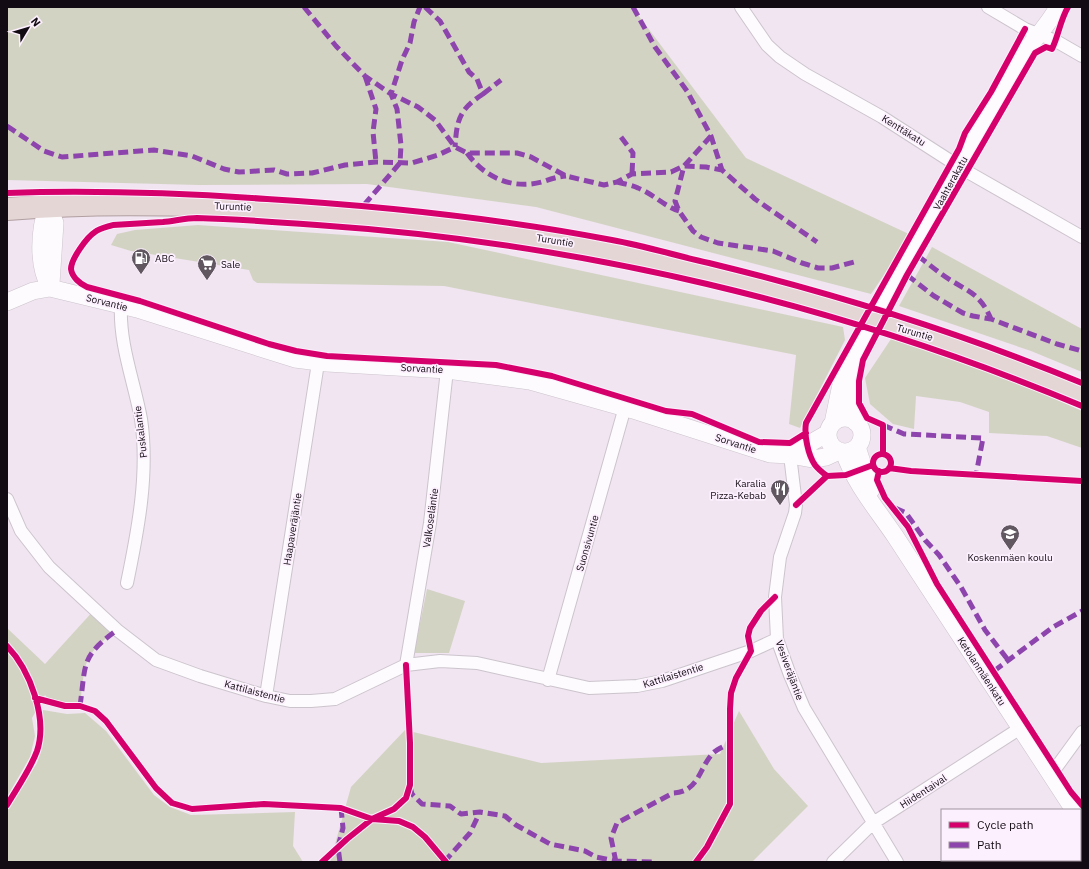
<svg xmlns="http://www.w3.org/2000/svg" width="1089" height="869" viewBox="0 0 1089 869" font-family="'IBM Plex Sans',sans-serif">
  <rect width="100%" height="100%" fill="#f0e5f1"/>
  <path fill="#d3d3c4" d="M7,7H632L746,158L911,235L871,294L536,207L367,184L199,185L7,180Z
    M198,225L448,242L843,327L845,340L800,428L789,424L796,355L444,286L257,283L253,280L249,270L131,251L111,245L117,234L135,230Z
    M932,247L1082,329V372L1031,351L899,306Z
    M893,336L1025,385L1082,411V448L1047,436L989,433V412L960,402L916,396L914,429L893,424L870,404L865,378Z
    M427,589L465,601L449,653H414Z
    M95,609L117,630C80,657 86,664 80,706L53,704L45,695L32,718L35,736L30,757L7,797V628L45,664Z
    M43,710L67,714L85,713L106,731L154,795L170,807L191,815L295,812L293,846L303,862H7V810L37,763L41,751Z
    M739,711L774,769L808,806L752,862H330L351,787L405,730L541,763L720,754Z"/>
  <g fill="none" stroke-linecap="round" stroke-linejoin="round">
    <defs>
      <path id="street" d="M741,7L767,45L780,57L805,74L882,117L966,171L1082,237
        M988,7L1025,29L1056,41L1082,56
        M121,305C119,344 134,381 141,419C149,473 138,530 127,583
        M790,455L796,505L795,513L780,557L775,597L777,639L790,675L804,708L897,862
        M7,499L21,531L49,567L117,630L156,660L200,676L266,696L290,701H311L335,699L406,665L440,661L477,663L589,688L637,686L662,681L751,651L777,639
        M406,665L430,523L447,370
        M548,680L625,407
        M266,696L318,363
        M1050,776L1082,732
        M833,862L873,823L1019,729"/>
      <path id="secondary" d="M48,205C39,230 37,264 50,288
        M48,205L55,223L51,284
        M7,302L33,291L50,288L137,309L295,359L327,363L447,370L530,381L633,410L770,454L790,455L812,459L826,457L839,451
        M853,370L850,402L855,422
        M828 435a17 17 0 1 1 34 0a17 17 0 1 1-34 0Z
        M833,423L844,370L850,364L1015,66C1028,45 1046,29 1058,7
        M857,447L871,490
        M844,452C855,484 876,508 895,536L1074,810
        M790,455L828,433"/>
      <path id="highway" d="M7,209C114,200 223,205 330,213C414,219 499,228 582,244C673,262 763,288 853,313
        M895,326C959,342 1021,369 1082,395"/>
    </defs>
    <use href="#street" stroke="#ccc4cd" stroke-width="14"/>
    <use href="#secondary" stroke="#ccc4cd" stroke-width="18"/>
    <use href="#highway" stroke="#b19fa1" stroke-width="24"/>
    <use href="#street" stroke="#fdfbfd" stroke-width="12"/>
    <use href="#secondary" stroke="#fdfbfd" stroke-width="17"/>
    <use href="#highway" stroke="#e4d6d5" stroke-width="22"/>
    <defs>
      <path id="highway-bridge" d="M853,313L895,326"/>
    </defs>
    <use href="#highway-bridge" stroke="#b19fa1" stroke-width="24" stroke-linecap="butt"/>
    <use href="#highway-bridge" stroke="#e4d6d5" stroke-width="22"/>
    <path stroke="#8e44ad" stroke-width="5" stroke-dasharray="10 5" stroke-linecap="butt" d="M304,7L336,46L365,76L391,94L418,107L435,120L455,147L467,153H517L531,157L566,176L604,185L617,182L632,174L671,172L684,166L706,167L722,170
      M425,7L440,21L469,72L477,79L483,94C459,110 457,119 455,147
      M633,7L655,47L687,91L711,136L722,170L755,199L817,242
      M365,76L376,109L373,132L376,162
      M483,94L501,80
      M7,126L44,151L62,157L154,150L192,156L224,169L239,172L274,170L287,174L312,173L345,165L376,162L412,163L438,155L455,147
      M711,136L684,166L675,201L679,211L693,231L701,237L718,243L773,251L802,263L818,268H832L854,262
      M621,137L633,153L632,174
      M467,153C484,177 512,190 542,182C550,179 557,177 566,176
      M617,182C624,184 632,185 638,188C653,194 664,206 679,211
      M364,205L400,163L401,145L397,109L391,94L402,60L410,43L414,22L420,7
      M918,256C929,264 940,274 952,281C972,293 981,296 991,319
      M907,275L934,296L963,313L973,316L991,319L1057,344L1082,351
      M883,425L904,434L983,438L976,475
      M895,508L906,513L925,540L939,555L961,587L985,630L1008,660
      M994,671L1053,627L1082,611
      M80,706C86,664 80,657 117,630
      M410,787L412,794L422,804L450,806L461,814L480,812L505,816L516,825L550,844L585,851L596,857L616,861L656,862
      M340,862L338,847L343,828L341,808
      M444,862L470,833L480,812
      M616,862L611,838L617,823L673,793C699,792 699,768 713,753C717,749 725,746 730,743"/>
    <defs>
      <path id="cycleway" d="M7,193C94,190 180,193 267,199C382,206 498,218 612,240C645,246 677,256 709,263C836,294 961,333 1082,383
        M806,433L790,443L759,442L692,414L666,411L552,376L496,365L327,356L296,351L269,344L140,301L87,287C80,284 72,277 71,269C71,259 87,237 95,232C100,228 107,227 113,225C129,224 146,223 163,222C174,221 186,218 197,218C237,219 277,222 317,225C580,243 839,304 1082,406
        M883,453V425L867,418L859,403V381L863,360L907,275L1035,53L1046,47L1052,49C1059,34 1060,21 1068,7
        M873 463a9 9 0 1 1 18 0a9 9 0 1 1-18 0Z
        M889,468L911,471L1082,481
        M879,471L877,480L885,498L908,527L937,584L1071,792L1082,805
        M827,476C823,473 818,469 815,465C808,455 804,435 806,423L959,149L965,133L991,92L1025,29
        M796,505L827,476L846,475L873,465
        M7,646C30,670 48,718 37,751C30,770 17,788 7,805
        M35,698L65,706H80L95,711L106,721L156,788L172,803L192,809L264,804L341,808L372,819L399,821L413,827L425,837L446,862
        M322,862L347,839L372,819L394,809L406,798L410,785V743L406,665
        M696,862L707,847L730,804V709L731,693L736,678L751,651L748,636L750,628L761,611L775,597"/>
    </defs>
    <use href="#cycleway" stroke="#fdf0fe" stroke-width="8"/>
    <use href="#cycleway" stroke="#d6006c" stroke-width="6"/>
  </g>
  <defs>
    <symbol id="fuel-pin" viewBox="-11 -11 22 30"><path d="M0 17L-7.5 6A9.5 9.5 0 1 1 7.5 6Z" fill="#605761" stroke="#fdf0fe"/><path d="M-5.5-6h7V0h2V4h1.3V-2.5L3-4.5l.8-.8L6-3V5H2.5V1h-1V6h-7ZM-4.2-4.7v3.2H.2V-4.7Z" fill="#fff"/></symbol>
    <symbol id="supermarket-pin" viewBox="-11 -11 22 30"><path d="M0 17L-7.5 6A9.5 9.5 0 1 1 7.5 6Z" fill="#605761" stroke="#fdf0fe"/><path d="M-6-5.5h2.5l.6 2H6L4.5 2H-2.5L-4.4-4H-6ZM-1.5 3.2a1.3 1.3 0 1 0 .1 0ZM3 3.2a1.3 1.3 0 1 0 .1 0Z" fill="#fff"/></symbol>
    <symbol id="restaurant-pin" viewBox="-11 -11 22 30"><path d="M0 17L-7.5 6A9.5 9.5 0 1 1 7.5 6Z" fill="#605761" stroke="#fdf0fe"/><path d="M-5-6h1v4h1v-4h1v4h1v-4h1v5L-1.5 .5V6h-2V.5L-5-1ZM5-6V6H3V1.5H1.5Q1.5-4 5-6Z" fill="#fff"/></symbol>
    <symbol id="school-pin" viewBox="-11 -11 22 30"><path d="M0 17L-7.5 6A9.5 9.5 0 1 1 7.5 6Z" fill="#605761" stroke="#fdf0fe"/><path d="M0-5L7-2L0 1L-7-2ZM-4 1L0 2.5L4 1V4Q0 6-4 4Z" fill="#fff"/></symbol>
  </defs>
  <g fill-rule="evenodd">
    <use href="#fuel-pin" x="130" y="247" width="22" height="30"/>
    <use href="#supermarket-pin" x="196" y="253" width="22" height="30"/>
    <use href="#restaurant-pin" x="769" y="478" width="22" height="30"/>
    <use href="#school-pin" x="999" y="523" width="22" height="30"/>
  </g>
  <g text-anchor="middle" stroke-width="3.5" stroke-linejoin="round" paint-order="stroke">
    <g font-size="10" fill="#120b13" stroke="#fdf0fe">
      <text transform="translate(904 130) rotate(32)" y="4">Kenttäkatu</text>
      <text transform="translate(950 183) rotate(-61)" y="4">Vaahterakatu</text>
      <text transform="translate(233 206) rotate(2)" y="4">Turuntie</text>
      <text transform="translate(555 240) rotate(9)" y="4">Turuntie</text>
      <text transform="translate(107 302) rotate(14)" y="4">Sorvantie</text>
      <text transform="translate(915 332) rotate(16)" y="4">Turuntie</text>
      <text transform="translate(422 368) rotate(3)" y="4">Sorvantie</text>
      <text transform="translate(140 432) rotate(-97)" y="4">Puskalantie</text>
      <text transform="translate(736 443) rotate(18)" y="4">Sorvantie</text>
      <text transform="translate(430 518) rotate(-82)" y="4">Valkoseläntie</text>
      <text transform="translate(292 529) rotate(-81)" y="4">Haapaveräjäntie</text>
      <text transform="translate(587 543) rotate(-74)" y="4">Suonsivuntie</text>
      <text transform="translate(790 670) rotate(70)" y="4">Vesiveräjäntie</text>
      <text transform="translate(982 671) rotate(57)" y="4">Ketolanmäenkatu</text>
      <text transform="translate(673 675) rotate(-17)" y="4">Kattilaistentie</text>
      <text transform="translate(255 691) rotate(15)" y="4">Kattilaistentie</text>
      <text transform="translate(923 791) rotate(-33)" y="4">Hiidentaival</text>
    </g>
    <g font-size="10" fill="#120b13" stroke="#fdf0fe" text-anchor="start">
      <text x="155" y="262">ABC</text>
      <text x="221" y="268">Sale</text>
      <text x="766" y="487" text-anchor="end">Karalia<tspan x="766" dy="12">Pizza-Kebab</tspan></text>
      <text x="1010" y="561" text-anchor="middle">Koskenmäen koulu</text>
    </g>
  </g>
  <rect width="1089" height="869" fill="none" stroke="#120b13" stroke-width="16"/>
  <rect x="941" y="809" width="140" height="52" fill="#fdf0fe" stroke="#9f94a0"/>
  <rect x="949" y="822" width="20" height="6" fill="#d6006c" stroke="#9f94a0"/>
  <text x="977" y="829" font-size="12" fill="#120b13">Cycle path</text>
  <rect x="949" y="842" width="20" height="6" fill="#8e44ad" stroke="#9f94a0"/>
  <text x="977" y="849" font-size="12" fill="#120b13">Path</text>
  <g transform="translate(28 28) rotate(52)" stroke="#fdf0fe" stroke-width="3" paint-order="stroke">
  <path d="M0-3L7 15L0 10L-7 15Z" fill="#120b13"/>
  <text y="-6" font-size="11" font-weight="bold" text-anchor="middle" fill="#120b13">N</text>
  </g>
</svg>
